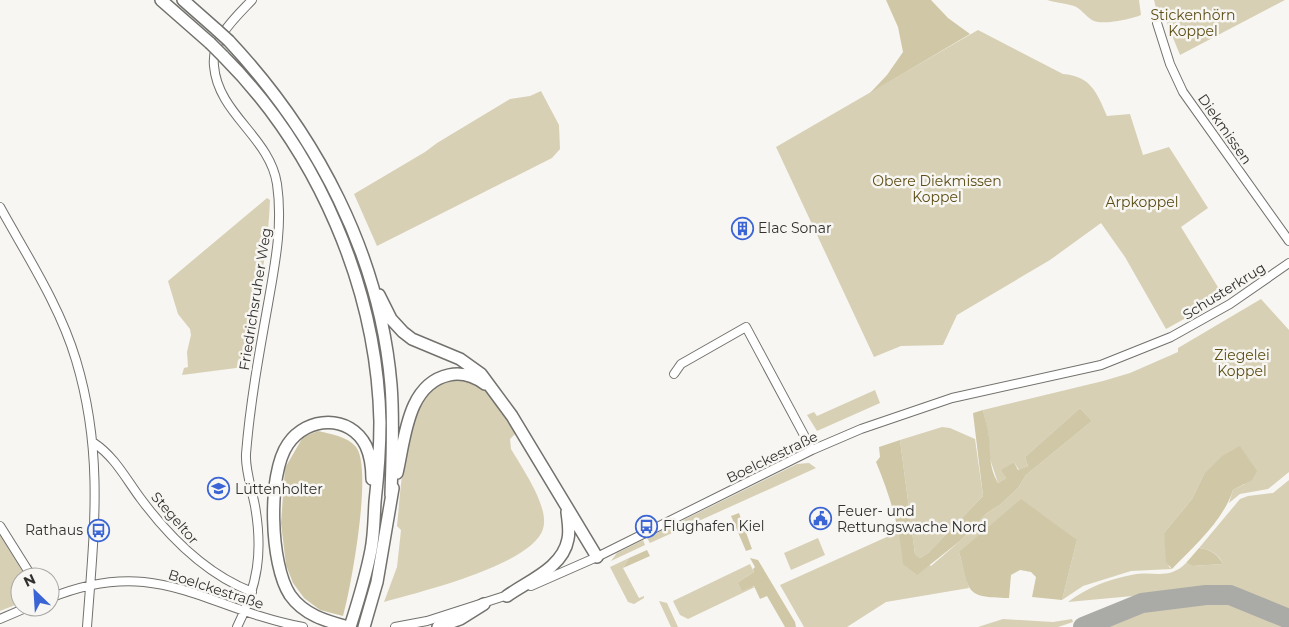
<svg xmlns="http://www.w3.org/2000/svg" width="1289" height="627" viewBox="0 0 1289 627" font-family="Montserrat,sans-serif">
  <rect width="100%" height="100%" fill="#f7f6f2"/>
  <path fill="#d7d0b5" d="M1047,0H1139L1141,15C1132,19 1100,26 1092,20C1085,16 1082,9 1074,6C1065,3 1056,3 1047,0Z
    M1154,0H1285L1180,55L1165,18L1159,20Z
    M978,30L1063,74C1091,76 1097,93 1107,116L1130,114L1143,155L1169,147L1208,208L1181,227L1224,297L1166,329L1125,257L1101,223L1050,260L957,315L943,345L901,346L874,357L776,147Z
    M541,91L559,125L560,149L552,158L377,246L354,194L425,152L437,143L510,99L530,96Z
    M267,198L270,200C268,256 255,313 244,367L182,375L184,368L188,367L187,352L191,335L190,329L178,314L168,281Z
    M1261,299L1289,330V472L1268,489L1240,494L1229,503L1233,490L1245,484L1204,474L1192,499L1164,533L1169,567L1172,569L1131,571L1083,586L1062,600L1077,540L959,552L969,588L886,602L847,627H804L780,585L900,531L902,546L931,566L960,541L987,513L1001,504L1018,488L1026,475L1092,421L1080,408L1025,457L1028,466L1019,470L1014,462L1002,470L1006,478L998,483L989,456V437L983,410L1103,381L1130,373L1178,352V348Z
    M460,378L482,386L494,397L516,433L510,439L511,449C522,468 550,507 543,529C532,565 419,592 384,602L397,567L401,530L397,526C401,490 404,408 434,386C442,380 451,379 460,378Z
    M875,390L880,403L817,431L807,415L814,412L817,416Z
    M942,427L950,428L975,439L983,496L928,553L920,558L915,554L900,440Z
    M809,463L816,468L650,543L647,538L797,464Z
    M1289,480V613L1242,592L1219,588L1068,602C1088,587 1107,580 1131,575C1154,570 1168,581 1186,563L1192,566L1223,564C1218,553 1211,550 1199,548L1240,499L1248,496L1273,493Z
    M0,535L26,577H20V603L0,611Z
    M818,538L825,555L791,570L784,553Z
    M643,540L645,545L611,561L617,553Z
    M629,558L623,568L639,598L644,596V598L634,604L628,602L610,567Z
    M750,564L754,572L738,582L755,587L688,619L680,615L673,601Z
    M659,601L667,603L678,627H671Z
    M1211,601L1229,603L1289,627H1105L1144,610Z
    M1003,619L1053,622L1072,619L1073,622L1058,627H978Z"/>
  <path fill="#d0c7a6" d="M886,0H931L948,18L970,34L870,93L887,75L903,52L898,27Z
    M1080,408L1092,421L1026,475L1018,488L1001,504L987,513L960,541L917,575L903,564C900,528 890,496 876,462L880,457L879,447L900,440L915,554L920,558L928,553L983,496L973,413L983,410C985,419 988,428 989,437C990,453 989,468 998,483L1006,478L1001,470L1014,462L1018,470L1028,466L1025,457Z
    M318,431C330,434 347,436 356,447C373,468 351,588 343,616L320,610L304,598L293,583L286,565L281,523L285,468L303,437Z
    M1240,446L1257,471L1252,480L1233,490C1223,521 1194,546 1172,569L1166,562L1164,533L1192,499L1204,474L1222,456Z
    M1021,499L1077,540L1062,600L1032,597L1036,577L1031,572L1020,570L1011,575L1009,598C963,597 971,593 959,552Z
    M739,513L752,549L746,551L731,516Z
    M1199,548C1211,550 1217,553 1223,564L1192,566L1186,563Z
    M647,550L650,556L623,568L629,558Z
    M750,558L758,560L795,622L796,627H785L767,596L760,599L754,586L742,591L738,582L754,572L753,569L755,567Z"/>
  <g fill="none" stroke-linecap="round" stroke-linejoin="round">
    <path stroke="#aaaaa6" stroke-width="20" d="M1083,627L1142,603L1206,595H1230L1289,619"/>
    <defs>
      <path id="minor" d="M1157,23L1170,64L1183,92L1289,241
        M0,207C27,256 60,306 76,360C104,453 94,532 87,627
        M674,374L681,364L746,327L812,450
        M94,443C115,457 126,479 141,499C170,538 206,574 252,592
        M0,526L32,577
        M531,586L597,557L812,450L861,429L952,398L1101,365L1171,337L1230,304L1289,263
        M50,598C158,554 203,608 303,627
        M0,619L28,607
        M237,627C258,585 263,552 255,506C252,490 245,470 246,454C250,404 259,354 268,304C275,264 283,225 277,184C270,137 218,114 214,66C211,39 235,18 252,0
        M395,627L427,621L511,594"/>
      <path id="highway" d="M161,0L210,43
        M183,0L217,30
        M229,41C317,135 380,255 391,385C394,422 392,459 391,495
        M223,56C318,151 377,288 380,422C380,449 378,475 375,502C374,518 374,535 371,550C366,576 358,602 350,627
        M379,295L391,319L403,332L412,339L460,359L481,374L512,416L597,557
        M397,473C405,439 407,384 449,375C462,372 474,376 485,384
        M507,596C528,581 563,568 568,539C570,530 568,521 567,512
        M348,627C326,621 304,615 290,595C270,565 267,474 288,444C307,416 350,414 366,446C371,457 372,468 372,479
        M364,627L377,582L393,488
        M438,627L460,619L484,604"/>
    </defs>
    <use href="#minor" stroke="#72716d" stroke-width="10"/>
    <use href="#highway" stroke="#72716d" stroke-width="14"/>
    <use href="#minor" stroke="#fff" stroke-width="8"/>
    <use href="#highway" stroke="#fff" stroke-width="11"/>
    <defs>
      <path id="highway-bridge" d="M217,30L229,41
        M210,43L223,56"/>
    </defs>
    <use href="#highway-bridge" stroke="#72716d" stroke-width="14" stroke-linecap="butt"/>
    <use href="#highway-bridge" stroke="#fff" stroke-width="11"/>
  </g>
  <defs>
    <symbol id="building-ring" viewBox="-11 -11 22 22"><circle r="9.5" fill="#f7f6f2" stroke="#3b65d5" stroke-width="1.5"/><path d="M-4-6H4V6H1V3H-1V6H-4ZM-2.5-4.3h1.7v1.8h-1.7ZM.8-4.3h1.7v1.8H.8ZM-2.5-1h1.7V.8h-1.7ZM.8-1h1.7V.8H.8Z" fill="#3b65d5"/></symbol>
    <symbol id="school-ring" viewBox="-11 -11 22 22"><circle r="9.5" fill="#f7f6f2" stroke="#3b65d5" stroke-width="1.5"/><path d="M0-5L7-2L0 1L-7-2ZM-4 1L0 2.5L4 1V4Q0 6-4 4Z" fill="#3b65d5"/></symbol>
    <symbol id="civic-ring" viewBox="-11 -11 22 22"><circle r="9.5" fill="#f7f6f2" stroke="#3b65d5" stroke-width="1.5"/><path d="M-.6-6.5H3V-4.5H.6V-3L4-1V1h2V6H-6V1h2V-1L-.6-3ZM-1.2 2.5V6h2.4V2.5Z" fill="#3b65d5"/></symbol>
    <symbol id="bus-ring" viewBox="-11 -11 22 22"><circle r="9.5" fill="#f7f6f2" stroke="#3b65d5" stroke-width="1.5"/><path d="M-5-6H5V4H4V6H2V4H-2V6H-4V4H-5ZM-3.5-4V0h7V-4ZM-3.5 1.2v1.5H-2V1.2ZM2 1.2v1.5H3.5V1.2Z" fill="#3b65d5"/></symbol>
  </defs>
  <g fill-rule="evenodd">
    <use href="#building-ring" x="730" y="216" width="25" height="25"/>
    <use href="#school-ring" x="206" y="476" width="25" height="25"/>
    <use href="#civic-ring" x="808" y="506" width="25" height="25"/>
    <use href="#bus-ring" x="634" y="514" width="25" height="25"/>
    <use href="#bus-ring" x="86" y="518" width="25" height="25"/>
  </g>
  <g text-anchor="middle" stroke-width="5" stroke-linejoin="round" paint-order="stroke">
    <g font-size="14" fill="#5c4e16" stroke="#f7f6f2">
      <text x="1193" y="20">Stickenhörn<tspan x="1193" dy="16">Koppel</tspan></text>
      <text x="937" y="186">Obere Diekmissen<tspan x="937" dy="16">Koppel</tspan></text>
      <text x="1142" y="207">Arpkoppel</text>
      <text x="1242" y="360">Ziegelei<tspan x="1242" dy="16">Koppel</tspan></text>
    </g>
    <g font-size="14" fill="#323130" stroke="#f7f6f2">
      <text transform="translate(1225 129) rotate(55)" y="5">Diekmissen</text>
      <text transform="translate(1224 291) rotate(-32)" y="5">Schusterkrug</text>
      <text transform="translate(255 299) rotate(-81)" y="5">Friedrichsruher Weg</text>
      <text transform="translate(772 457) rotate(-26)" y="5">Boelckestraße</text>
      <text transform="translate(175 518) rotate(49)" y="5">Stegeltor</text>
      <text transform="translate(216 589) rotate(18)" y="5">Boelckestraße</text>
    </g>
    <g font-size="14" fill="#323130" stroke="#f7f6f2" text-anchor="start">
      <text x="758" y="233">Elac Sonar</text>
      <text x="235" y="494">Lüttenholter</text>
      <text x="837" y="516">Feuer- und<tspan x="837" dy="16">Rettungswache Nord</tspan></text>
      <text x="663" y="531">Flughafen Kiel</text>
      <text x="83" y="535" text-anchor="end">Rathaus</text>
    </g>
  </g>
  <g transform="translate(35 592) rotate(335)"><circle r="24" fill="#f7f6f2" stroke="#a8a7a4"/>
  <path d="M0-4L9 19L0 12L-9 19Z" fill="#3b65d5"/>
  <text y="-8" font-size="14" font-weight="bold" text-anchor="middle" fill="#323130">N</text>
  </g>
</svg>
